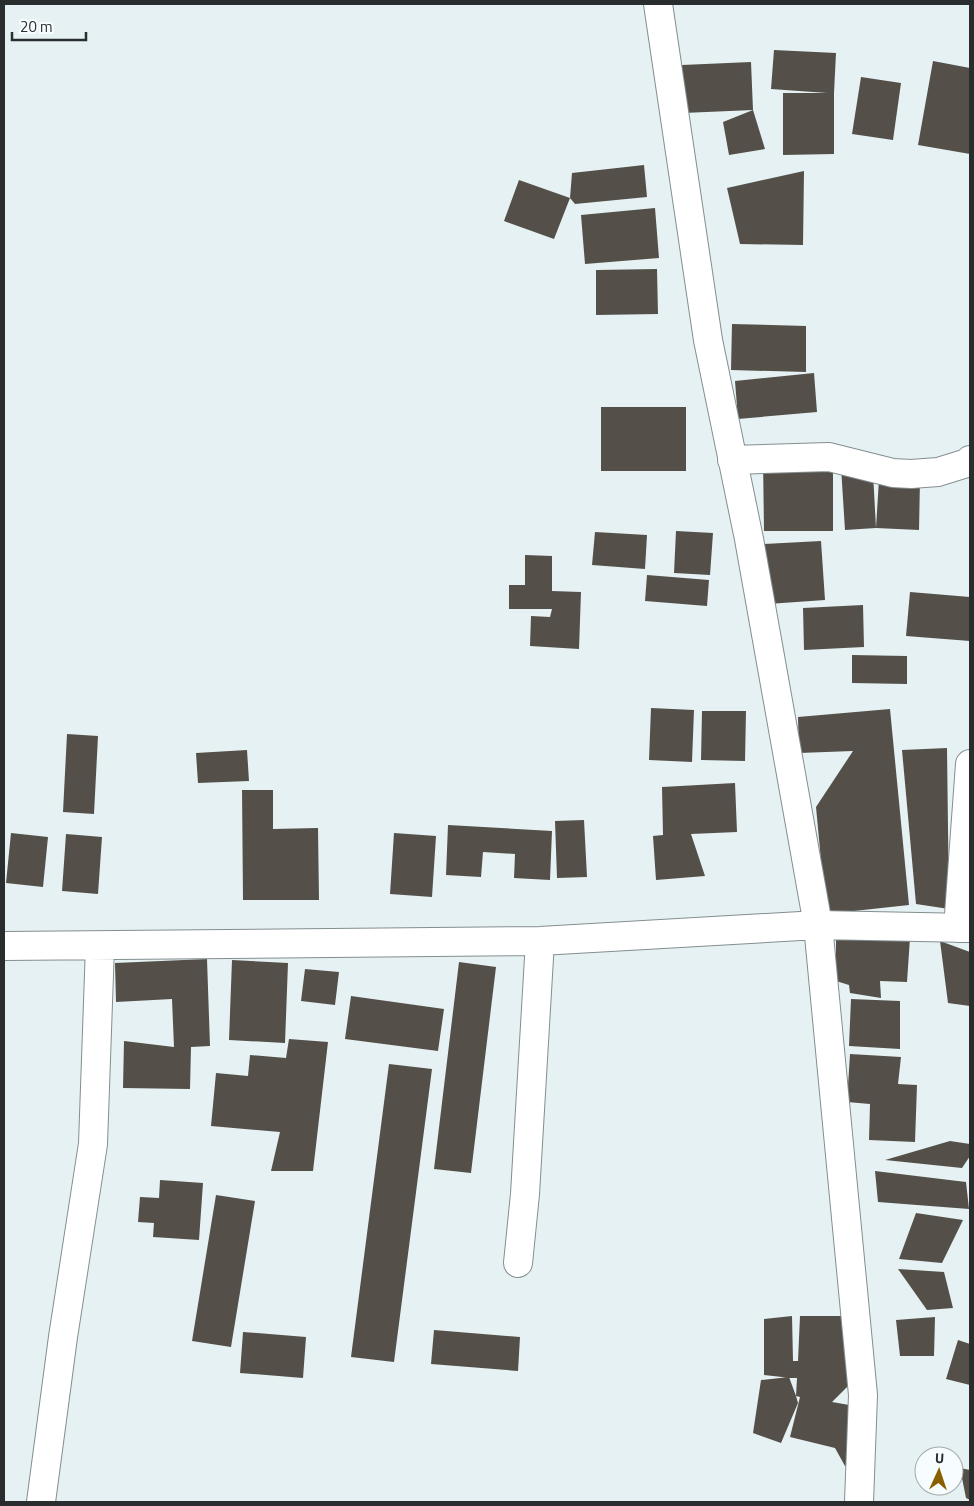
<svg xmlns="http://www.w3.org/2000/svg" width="974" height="1506" viewBox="0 0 974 1506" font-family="'Titillium Web',sans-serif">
  <rect width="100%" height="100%" fill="#e6f1f3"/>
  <path fill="#545049" d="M774,50L836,53L834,93V154L783,155V93H827L771,89Z
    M933,61L970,68V154L918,145Z
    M751,62L753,110L683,113L682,65Z
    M861,77L901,83L893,140L852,134Z
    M753,110L765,149L729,155L723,122Z
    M644,165L647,197L575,204L570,198L572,173Z
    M804,171L803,245L740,244L727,188Z
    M519,180L570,198L554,239L504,221Z
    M655,208L659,258L585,264L581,215Z
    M657,269L658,314L596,315V270Z
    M732,324L806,326V372L731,370Z
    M814,373L817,412L738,419L735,381Z
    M601,407H686V471H601Z
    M763,460H833V531H764Z
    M841,467L873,473L876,528L845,530Z
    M879,479L920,480L919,530L876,528Z
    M676,531L713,533L710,575L674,573Z
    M595,532L647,535L645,569L592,565Z
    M821,541L825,600L768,604L764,544Z
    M525,555L552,556V591L581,592L579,649L530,646L531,616L550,617L552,609H509V585H525Z
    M647,575L709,580L707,606L645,601Z
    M910,592L970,597V641L906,636Z
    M863,605L864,647L804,650L803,608Z
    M852,655L907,656V684L852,683Z
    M651,708L694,710L692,762L649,760Z
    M890,709L909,905L826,914L816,807L853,751L799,753L798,717Z
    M702,711H746L745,761L701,760Z
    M67,734L98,736L94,814L63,812Z
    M947,748L949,909L916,904L902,750Z
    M247,750L249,781L198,783L196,753Z
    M735,783L737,832L691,834L705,876L656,880L653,836L663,835L662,787Z
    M242,790H273V829L318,828L319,900H243Z
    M584,820L587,877L557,878L555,821Z
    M448,825L552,831L550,880L514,878L515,854L483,852L481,877L446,875Z
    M11,833L48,837L43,887L6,883Z
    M394,833L436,836L432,897L390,894Z
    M66,834L102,837L98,894L62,891Z
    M836,936L910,938L907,982L880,981L881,998L850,993L849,985L836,981Z
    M940,941L970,952V1006L948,1003Z
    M207,959L210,1046L191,1047L190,1089L123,1088L124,1041L174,1047L172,999L116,1002L115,963Z
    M232,960L288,963L285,1043L229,1040Z
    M459,962L496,967L471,1173L434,1169Z
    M305,969L339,972L335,1005L301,1001Z
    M351,996L444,1009L438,1051L345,1039Z
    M851,999L900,1001V1049L849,1046Z
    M289,1039L328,1042L313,1171H271L280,1132L211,1126L216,1073L248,1076L250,1055L286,1058Z
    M850,1054L901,1057L898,1084L917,1085L915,1142L869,1140L870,1104L847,1102Z
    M389,1064L432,1069L394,1362L351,1357Z
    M950,1141L970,1144V1156L962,1168L885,1160Z
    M875,1171L966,1182L969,1209L878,1202Z
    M160,1180L203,1183L199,1240L153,1237L154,1223L138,1222L140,1197L159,1198Z
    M216,1195L255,1201L231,1347L192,1341Z
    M916,1213L963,1220L942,1263L899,1259Z
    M898,1269L944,1272L953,1308L927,1310Z
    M792,1316L793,1361H798L800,1316H842L851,1359L847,1387L832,1402L855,1406L856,1467L845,1466L835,1448L790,1437L800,1397L796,1396L798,1403L781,1443L753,1433L761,1380L789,1377L796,1396L797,1378H791L764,1375V1319Z
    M935,1317L934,1356H900L896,1320Z
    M434,1330L520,1337L518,1371L431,1364Z
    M243,1332L306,1337L303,1378L240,1373Z
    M958,1340L970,1344V1385L946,1379Z
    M960,1468L970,1470V1500L966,1498Z"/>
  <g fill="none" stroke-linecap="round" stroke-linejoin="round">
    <defs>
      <path id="minor" d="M658,4L708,340L749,539L818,925L863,1395L859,1502
        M732,460L829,457L893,473L911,474L938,472L967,463L970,460
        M958,928L970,764
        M4,946L540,941L818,925L970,928
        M518,1263L525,1194L540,941
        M41,1502L63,1337L93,1144L100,946"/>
    </defs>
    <use href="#minor" stroke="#848e90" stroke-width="30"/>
    <use href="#minor" stroke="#fff" stroke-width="28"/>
  </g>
  <rect width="974" height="1506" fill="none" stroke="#292d2e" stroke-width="10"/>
  <g transform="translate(939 1471) rotate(3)"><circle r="24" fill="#f7fdff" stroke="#a5aaab"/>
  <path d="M0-4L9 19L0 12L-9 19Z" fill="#8a5f00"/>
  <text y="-8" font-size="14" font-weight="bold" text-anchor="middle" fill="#292d2e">U</text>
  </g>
  <path d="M12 32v8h74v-8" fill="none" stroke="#292d2e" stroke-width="2.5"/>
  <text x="20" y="32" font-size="15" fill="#292d2e" stroke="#f7fdff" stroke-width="4" paint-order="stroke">20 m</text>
</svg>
